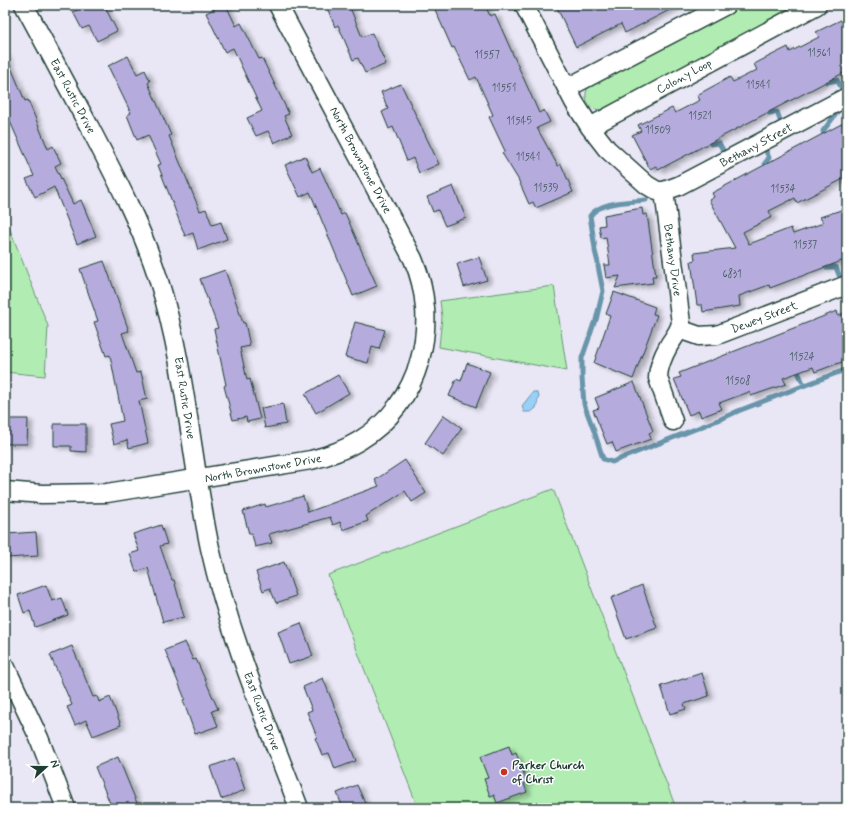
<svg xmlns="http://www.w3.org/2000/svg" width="852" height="813" viewBox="0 0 852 813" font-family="Mynerve,sans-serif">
  <defs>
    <filter id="shadow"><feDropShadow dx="4.5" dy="2.5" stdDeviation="2" flood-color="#0004"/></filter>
  </defs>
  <rect width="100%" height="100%" fill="#e9e6f5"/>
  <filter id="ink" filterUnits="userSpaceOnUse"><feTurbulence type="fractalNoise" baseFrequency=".025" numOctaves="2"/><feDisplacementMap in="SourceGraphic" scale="8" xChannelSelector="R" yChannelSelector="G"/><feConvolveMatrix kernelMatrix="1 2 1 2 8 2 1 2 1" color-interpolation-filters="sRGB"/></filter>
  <g filter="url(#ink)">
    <path fill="#b1edb3" stroke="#689574" d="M739,5H803L603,110L594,109L589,105C583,95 586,88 594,82Z
      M5,217L48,326L45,376L5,372Z
      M554,286L567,371L439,347L442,317L440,301Z
      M553,489L676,808H418L328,575Z"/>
    <path fill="#99d0f8" stroke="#6895aa" d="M533,392H536L539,396L536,408L531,412H524L522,406Z"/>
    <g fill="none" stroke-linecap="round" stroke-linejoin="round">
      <path stroke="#6895aa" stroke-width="5" d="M822,78L827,82L837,80L841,87
        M769,113L777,112L780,120
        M825,139L823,131L836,114
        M711,144L719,143L723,150
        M765,163L769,158L766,151
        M595,248L590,216C600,201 629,202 646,200
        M595,251L598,263
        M821,263L826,267H836L839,275
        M596,320L603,291L598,266
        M590,335L594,323
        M796,367L802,381
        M582,375V358L589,338
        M582,378L584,404L594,431
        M595,434L603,459L612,462L723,418L738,411L847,369"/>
    </g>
    <path fill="#b5acdd" stroke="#1f3d34" filter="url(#shadow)" d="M87,5H104L117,31L97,41L89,26L82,29L73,12Z
      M222,5H226L236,26L241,23L259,59L262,58L289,114L284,116L292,134L274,143L268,131L256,136L247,118L262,111L233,48L225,52L206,13Z
      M326,5H349L362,37L372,33L386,64L365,73L358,58L353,60L338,25L335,27Z
      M433,5H485L490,16L495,14L539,113L544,110L550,122L537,128L558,166L561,164L573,192L536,208L533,202L529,204L518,179L502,153L505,151L489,117L493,115L476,77L470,80L454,47L452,48Z
      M564,5H679L625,33L621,24L576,47L557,8Z
      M847,17V71L658,170L656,166L650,169L632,135L641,131L638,125L672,108L675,113L700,100L697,95L730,77L733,82L757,70L754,64L788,47L790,52L819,37L816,32Z
      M5,53L25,101L28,100L48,149L53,146L61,163L55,166L73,204L81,200L96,236L77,244L54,187L35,197L26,179L34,176L5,110Z
      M128,56L137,74L145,70L150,81L148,83L171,135L169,136L200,211L206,209L212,225L221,222L227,239L198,250L193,233L185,236L158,165L161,164L148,135L137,140L127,115L131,113L108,66Z
      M401,84L439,164L419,173L413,158L407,161L393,127L389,129L382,112L388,109L381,92Z
      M847,121V177L797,203L795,198L769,211L772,217L743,232L749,244L791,228L793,234L823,223L820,217L847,208V259L770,288L769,285L739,296L740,306L703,312L702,305H697L691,261L695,260L694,253L735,248L709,200L714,197L712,193Z
      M305,156L312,172L320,168L341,215L345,213L377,286L353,296L310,192L300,197L285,165Z
      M453,186L466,218L445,226L438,210L433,212L427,197Z
      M642,208L643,215L647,214L656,276H652L653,283L615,288L620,276L606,278L604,265H610L606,237L601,238L599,226L605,225L604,215Z
      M479,257L487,280L464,287L457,264Z
      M104,261L129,331L122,333L136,373L141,372L147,399L139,401L148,443L129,448L127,440L114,444L109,424L123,421L110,355L106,356L94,322L98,321L80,269Z
      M225,270L243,323H245L250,346L240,348L247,380L250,379L260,419L247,422L246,417L233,420L224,386L226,385L214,329L218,328L200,279Z
      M614,292L655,307L653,314L657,315L633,379L594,363L610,316L606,314Z
      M837,311L838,316L844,313L847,320V360L815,372L813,367L783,378L786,384L751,396L749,392L719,403L722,409L701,417L699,411L689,415L674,379L681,377L679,373Z
      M355,322L385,330L379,349L372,347L368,363L345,357Z
      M467,363L490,372L476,407L449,396L456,379L461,381Z
      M338,375L349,393L316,413L305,394Z
      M634,382L653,431L649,433L651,439L616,452L612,442L607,444L593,410L599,408L595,398Z
      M283,404L286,424L265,428L261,408Z
      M444,415L462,428L443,456L425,443Z
      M5,419H28L27,444H5Z
      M54,424H86V452L71,451V446H54Z
      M405,460L426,493L412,502L405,491L366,516L368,521L343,530L340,522L333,525L330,517L269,534L272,543L255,547L252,534H249L243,511L265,504L266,507L303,496L308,512L379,486L375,480Z
      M161,525L167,544L160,546L172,580H174L184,617L163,622L148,568L136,572L130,554L139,551L133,534Z
      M36,532L38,556L7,558L6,534Z
      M284,562L296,596L276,603L270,588L263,591L256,572Z
      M46,585L52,601L62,598L68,615L35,627L30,611L24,613L18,595Z
      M642,585L657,628L626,639L611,598Z
      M301,623L313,656L289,664L278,632Z
      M185,642L193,660L196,659L218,709L212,711L218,726L195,734L183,700L185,699L165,650Z
      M72,646L93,697L97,696L99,702L110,697L121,725L93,736L86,720L75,725L67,707L72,705L50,655Z
      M702,673L709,696L684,704L686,709L670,714L661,686Z
      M323,678L356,761L335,769L329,753L322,755L315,738L317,737L307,712L312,710L303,687Z
      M509,746L512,755L516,753L527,782L524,784L527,792L497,803L494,795L490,796L484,779L488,778L480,757Z
      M118,757L139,808H112L95,767Z
      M234,758L245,790L221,799L210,767Z
      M357,785L367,808H343L337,793Z"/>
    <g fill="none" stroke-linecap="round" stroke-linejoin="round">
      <defs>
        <path id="minor" d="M24,5C46,45 67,86 89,126C115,176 141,225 158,278C186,366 191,459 210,548C230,638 267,723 299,808
          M524,5L574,102L590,127L607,149L647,185L657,191H664L681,323C679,332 674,337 669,345C664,354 658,367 658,378L673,421
          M567,88L726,5
          M590,127L817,5
          M664,191L678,186L847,97
          M679,329L699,336L717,335L847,285
          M5,491L42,494L107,493L311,460C328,456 344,450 359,441C421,404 441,323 413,259L278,5
          M5,666L39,738L66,808"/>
      </defs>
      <use href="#minor" stroke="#1f3d34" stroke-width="21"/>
      <use href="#minor" stroke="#fff" stroke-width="18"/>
    </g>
  </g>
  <circle fill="#c8321e" stroke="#fff" stroke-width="1.5" cx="504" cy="772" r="4"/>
  <g text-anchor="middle" stroke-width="3" stroke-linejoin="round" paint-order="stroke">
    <g font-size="10" fill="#44595e">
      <text x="819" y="56">11561</text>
      <text x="487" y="58">11557</text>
      <text x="758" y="88">11541</text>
      <text x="504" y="91">11551</text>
      <text x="700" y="119">11521</text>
      <text x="519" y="124">11545</text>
      <text x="658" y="133">11509</text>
      <text x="528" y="160">11541</text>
      <text x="546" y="191">11539</text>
      <text x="783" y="192">11534</text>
      <text x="805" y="248">11537</text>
      <text x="732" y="277">6831</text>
      <text x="802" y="360">11524</text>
      <text x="738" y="384">11508</text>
    </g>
    <g font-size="12" fill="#1f3d34" stroke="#fff">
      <text transform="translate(684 76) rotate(-28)" y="4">Colony Loop</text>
      <text transform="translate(73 96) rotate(62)" y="4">East Rustic Drive</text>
      <text transform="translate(756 145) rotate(-28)" y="4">Bethany Street</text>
      <text transform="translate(361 160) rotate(62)" y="4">North Brownstone Drive</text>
      <text transform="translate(673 260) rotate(82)" y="4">Bethany Drive</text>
      <text transform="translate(764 317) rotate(-21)" y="4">Dewey Street</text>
      <text transform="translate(185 398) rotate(81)" y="4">East Rustic Drive</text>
      <text transform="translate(263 468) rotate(-10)" y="4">North Brownstone Drive</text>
      <text transform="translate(262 711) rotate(69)" y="4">East Rustic Drive</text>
    </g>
    <g font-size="12" font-weight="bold" fill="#1f3d34" stroke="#fff" text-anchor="start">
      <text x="512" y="769">Parker Church<tspan x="512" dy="14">of Christ</tspan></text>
    </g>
  </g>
  <rect width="852" height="813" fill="none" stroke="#fff" stroke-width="20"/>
  <rect x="10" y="10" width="832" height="793" fill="none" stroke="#1f3d34" stroke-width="1.5" filter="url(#ink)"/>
  <g transform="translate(46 767) rotate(69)" stroke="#ffffff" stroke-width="3" paint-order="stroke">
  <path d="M0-3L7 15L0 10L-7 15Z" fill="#1f3d34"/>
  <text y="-6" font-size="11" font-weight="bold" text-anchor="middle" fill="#1f3d34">N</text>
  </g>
</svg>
